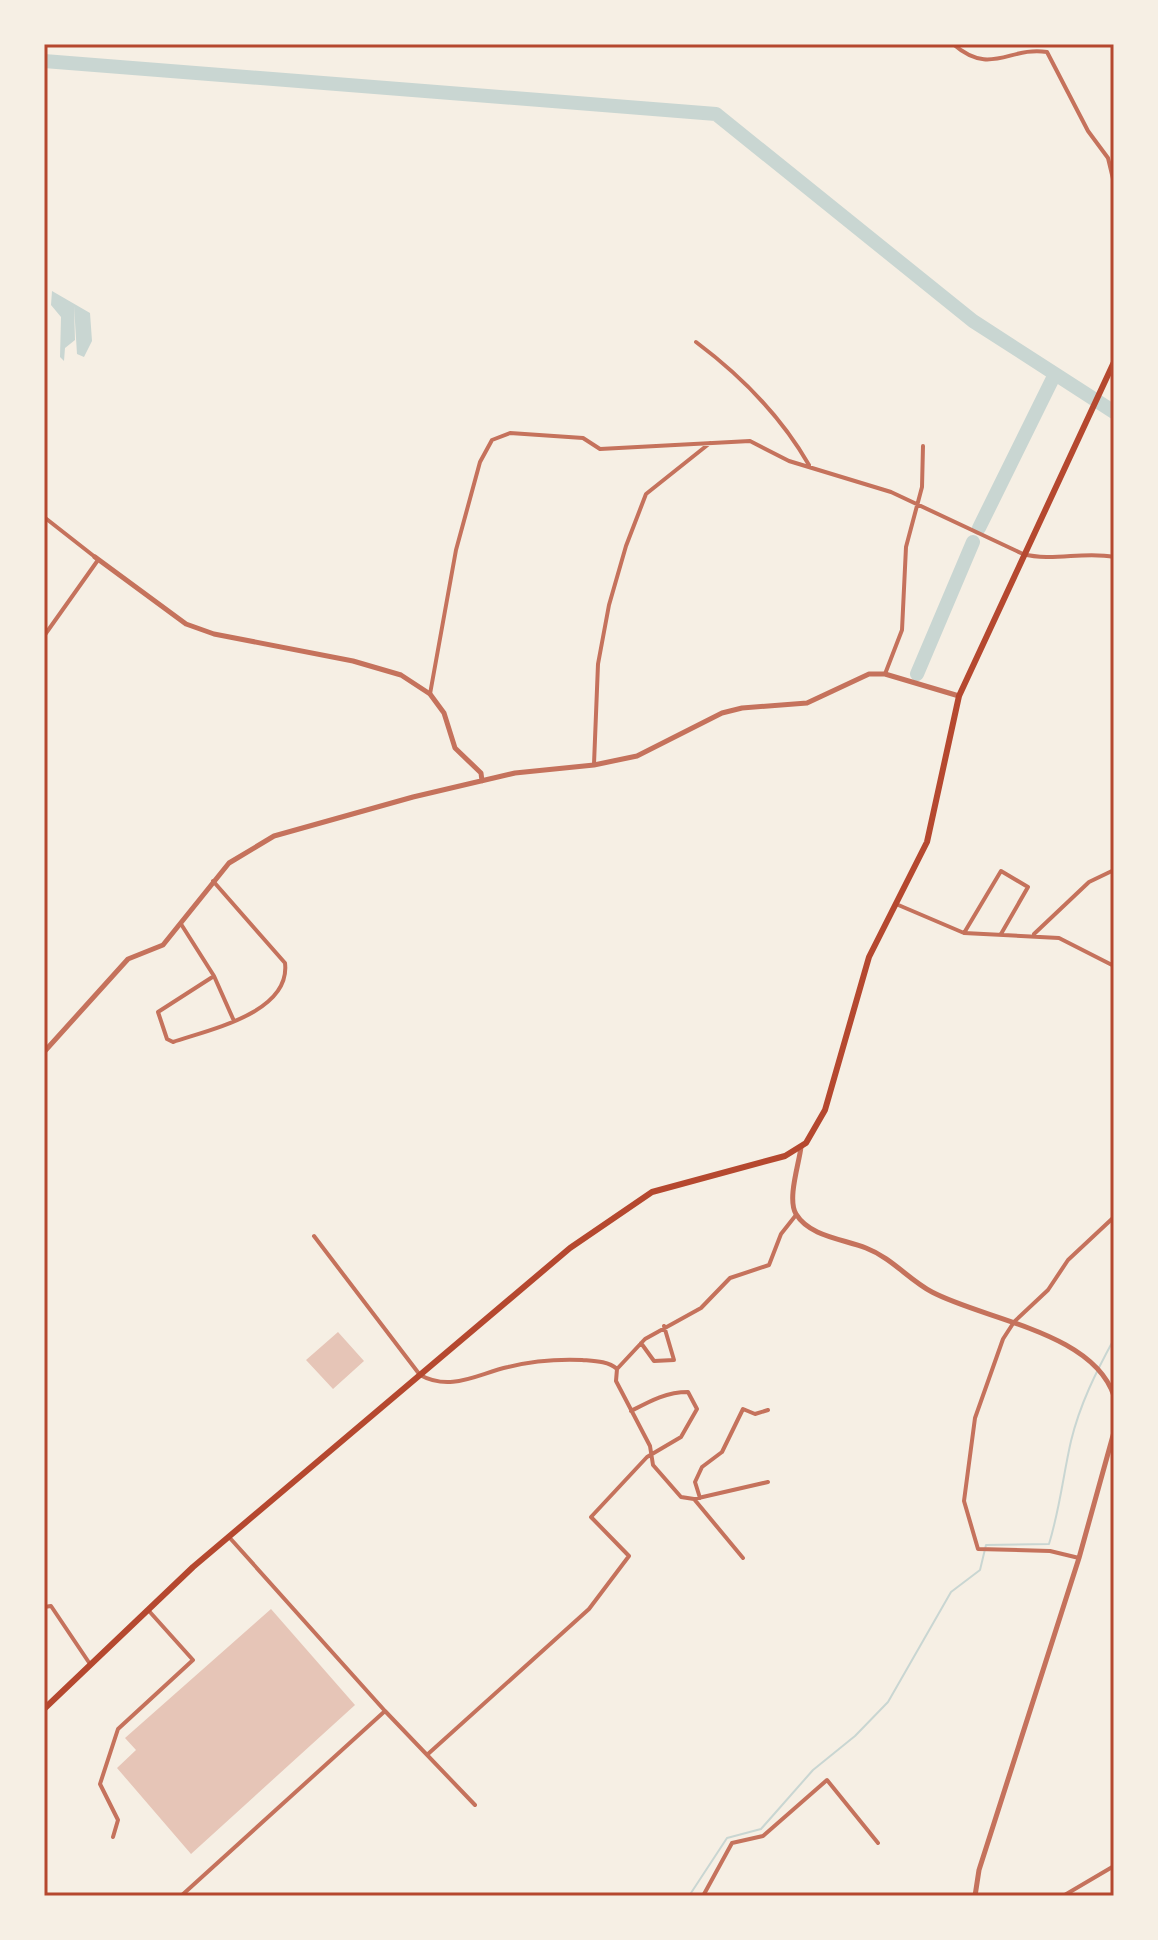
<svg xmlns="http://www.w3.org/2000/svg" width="1158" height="1940" viewBox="0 0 1158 1940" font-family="Manrope,sans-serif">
  <rect width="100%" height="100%" fill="#f6efe4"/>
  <path fill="#c9d6d2" d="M52,291L90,313L92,341L84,357L77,354L74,306L75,340L65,348L64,361L60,357L61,317L51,305Z"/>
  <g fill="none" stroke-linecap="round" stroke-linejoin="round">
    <path stroke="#c9d6d2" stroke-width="2" d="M689,1896L727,1838L761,1829L813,1770L855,1736L888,1702L951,1592L980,1570L986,1545L1049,1544C1060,1508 1063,1476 1071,1441C1080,1404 1096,1372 1114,1339"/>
    <path stroke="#c9d6d2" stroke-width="14" d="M44,61L716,114L973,321L1114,412
      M979,528L1054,376
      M917,674L973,542"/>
  </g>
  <path fill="#e6c5b7" d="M338,1332L364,1361L333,1389L306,1360Z
    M271,1609L355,1705L191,1854L117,1768L136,1750L125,1738Z"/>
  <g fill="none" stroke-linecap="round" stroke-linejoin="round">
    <path stroke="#c5725c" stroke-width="4" d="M953,44C991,77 1009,46 1047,52L1088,131L1108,158L1114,183
      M696,342C740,375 781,416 809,465
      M44,517L95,557
      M44,636L98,560
      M885,674L902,630L906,547L922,487L923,446
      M430,694L456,550L480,462L492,440L510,433L583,438L600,449L750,441L789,461L891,492L1023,554C1052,562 1084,551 1114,557
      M594,764L598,664L609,605L626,546L646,494L710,443
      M213,881L285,963C291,1013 208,1030 173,1042L167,1039L158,1012L214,976L234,1021
      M896,904L964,933L1059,938L1114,966
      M181,924L214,976
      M964,933L1001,871L1028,887L1001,934
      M1034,934L1089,882L1114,870
      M314,1236L420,1375C451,1392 477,1374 508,1367C532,1361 558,1359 582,1360C594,1361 608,1361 617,1369
      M641,1343L654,1361L674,1360L664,1326
      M768,1482L694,1499L681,1497L653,1465L650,1446L616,1381L617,1369L645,1339L701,1308L730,1278L769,1265L781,1234L796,1215
      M700,1498L695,1482L702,1467L722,1452L743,1409L755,1414L768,1410
      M694,1499L743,1558
      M229,1537L385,1711L475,1805
      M1079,1558L1050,1551L978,1549L964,1501L975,1418L1003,1339L1014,1322L1048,1290L1068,1260L1114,1217
      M44,1607L51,1606L90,1664
      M428,1754L589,1609L629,1556L591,1517L647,1457L681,1437L697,1409L688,1392C666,1392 650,1401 631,1411
      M113,1837L118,1820L100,1784L118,1729L193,1660L149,1611
      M181,1896L385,1711
      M703,1896L732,1843L763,1836L827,1780L878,1843
      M1063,1896L1114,1866"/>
    <path stroke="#c5725c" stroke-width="5" d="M95,557L186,624L214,634L353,661L401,675L430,694L444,713L455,748L481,773L482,781
      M44,1052L128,959L163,945L229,863L274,836L413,797L515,773L594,765L637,756L722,713L742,708L807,703L869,674H885L959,696
      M801,1147C799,1164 787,1199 796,1214C810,1237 844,1239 866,1248C892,1258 909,1280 932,1292C985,1320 1093,1332 1114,1396
      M975,1896L979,1870L1079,1558L1114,1432"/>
    <path stroke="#b5482f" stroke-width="6" d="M44,1709L193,1567L570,1248L652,1192L785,1156L806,1143L825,1110L869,957L927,842L959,696L1114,362"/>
  </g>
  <rect width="1158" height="1940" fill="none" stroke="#f6efe4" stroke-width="92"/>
  <rect x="46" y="46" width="1066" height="1848" fill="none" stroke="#b5482f" stroke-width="3"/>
</svg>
